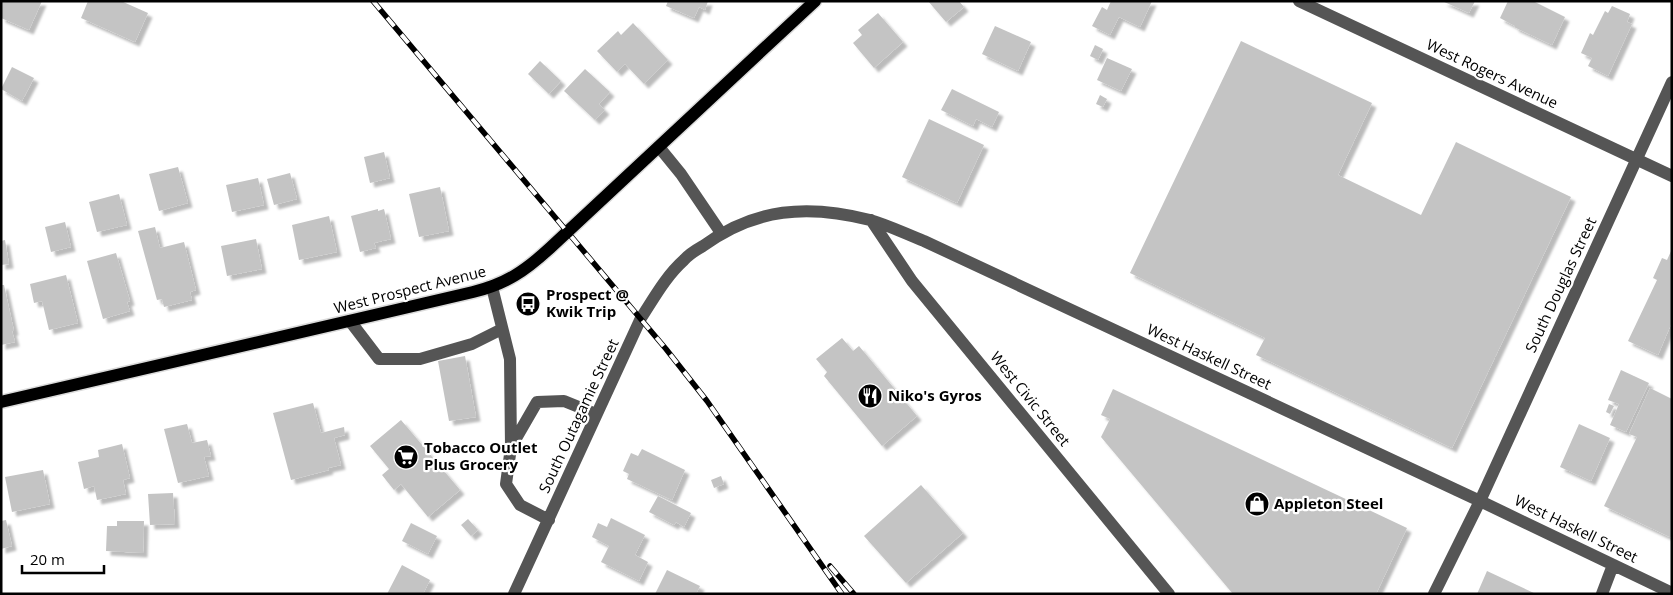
<svg xmlns="http://www.w3.org/2000/svg" width="1673" height="595" viewBox="0 0 1673 595" font-family="'Open Sans',sans-serif">
  <defs>
    <filter id="shadow"><feDropShadow dx="4.5" dy="4.5" stdDeviation="1" flood-color="#0004"/></filter>
  </defs>
  <rect width="100%" height="100%" fill="#fff"/>
  <path fill="#c4c4c4" filter="url(#shadow)" d="M1,1H42L29,30L1,18Z
    M88,1H121L148,13L135,42L81,18Z
    M668,1H708L705,10L699,7L694,18L666,6Z
    M928,1H959L964,7L946,22Z
    M1111,1H1152L1140,27L1119,17L1110,35L1092,26L1102,7L1107,10Z
    M1442,1H1475L1469,13Z
    M1508,1H1533L1565,17L1552,45L1514,27L1515,26L1500,18Z
    M1612,6L1630,14L1627,22L1632,24L1608,76L1588,66L1592,58L1581,53L1590,33L1593,35L1605,11L1608,13Z
    M878,13L903,42L874,68L853,43L862,35L858,30Z
    M633,23L668,60L644,84L625,64L617,72L597,51L618,31L621,35Z
    M995,26L1031,42L1018,71L982,54Z
    M1241,41L1372,103L1338,175L1421,215L1456,142L1571,197L1452,448L1256,355L1265,338L1130,273Z
    M1095,45L1103,49L1098,60L1090,56Z
    M1107,58L1132,69L1121,91L1097,80Z
    M540,61L561,81L549,94L528,74Z
    M12,67L34,78L22,101L1,89Z
    M585,69L610,92L599,104L605,110L595,120L564,91Z
    M952,89L999,112L992,127L976,119L973,126L941,110Z
    M1100,95L1107,99L1103,107L1096,104Z
    M929,119L984,145L957,203L902,177Z
    M384,152L390,178L370,183L364,157Z
    M178,167L188,203L159,211L149,174Z
    M290,173L297,199L274,205L267,179Z
    M258,178L264,205L232,212L226,185Z
    M440,187L449,231L419,237L409,194Z
    M119,194L127,225L97,232L89,202Z
    M378,209V211L384,209L391,239L374,243L376,248L360,252L351,216Z
    M329,216L337,252L299,260L292,225Z
    M65,222L71,247L51,252L45,227Z
    M155,227L160,248L184,242L196,290L190,292L192,300L164,307L162,299L157,300L138,231Z
    M256,239L262,269L227,276L221,246Z
    M5,240L9,264L1,265V241Z
    M1672,249V322L1658,355L1628,341L1657,280L1653,278L1662,258L1667,260Z
    M116,253L130,301L127,302L130,311L103,319L87,261Z
    M66,275L78,323L49,330L42,301L34,303L30,284Z
    M1,285H4L14,331H12L15,342L1,345Z
    M842,338L853,351L859,346L917,416L882,446L824,376L827,372L816,359Z
    M465,356L476,417L449,421L438,361Z
    M1621,370L1649,383L1626,432L1610,425L1619,404L1608,400Z
    M1650,388L1672,399V538L1604,506L1637,437L1629,434Z
    M1113,389L1407,528L1376,594H1233L1101,437L1110,419L1101,415Z
    M313,403L321,433L344,427L345,435L334,438L341,465L328,468L329,470L291,480L273,413Z
    M1609,404L1614,406L1610,414L1606,412Z
    M401,420L460,490L428,517L401,484L394,490L382,475L389,469L370,446Z
    M187,424L192,443L207,440L211,456L204,457L209,476L178,483L164,429Z
    M1579,424L1610,438L1591,481L1560,467Z
    M122,444L130,478L123,480L126,494L97,500L94,486L84,489L78,462L99,457L98,450Z
    M642,449L685,470L672,500L627,479L629,474L623,471L631,453L638,456Z
    M43,470L50,504L12,512L5,477Z
    M721,476L724,484L714,488L711,480Z
    M921,485L963,533L906,583L864,536Z
    M173,493L175,524L150,525L148,494Z
    M658,496L691,513L684,527L676,522L674,525L649,512Z
    M611,518L645,535L635,555L648,562L639,581L601,562L609,546L592,537L598,523L607,527Z
    M468,519L478,530L471,536L461,525Z
    M6,520L12,546L1,549V521Z
    M117,521H144L143,553L106,551L107,526H117Z
    M411,523L437,536L428,554L402,541Z
    M402,565L430,580L423,594H387Z
    M667,570L700,586L696,594H655Z
    M1487,571L1536,594H1477Z"/>
  <g fill="none" stroke-linecap="round" stroke-linejoin="round">
    <defs>
      <path id="major" d="M1,402L473,292C506,284 525,271 550,248L815,1"/>
    </defs>
    <use href="#major" stroke="#dbdbdb" stroke-width="15"/>
    <path stroke="#555" stroke-width="12" d="M1299,1L1672,176
      M659,147L681,174L721,233
      M871,220L912,281L1169,594
      M492,287L510,359L511,447L506,484L520,505L549,520
      M350,321L379,359H420L472,344L502,329
      M511,447L537,402L564,401L596,414
      M514,594L641,318C654,298 666,276 684,260C689,254 696,250 703,246C755,208 808,204 870,220C888,225 906,234 924,241L1480,501L1672,593
      M1434,594L1480,501L1672,82
      M1602,594L1613,565"/>
    <use href="#major" stroke="#000" stroke-width="12"/>
    <defs>
      <path id="rail" d="M373,1L666,349L707,401L842,594
        M830,566L854,594"/>
    </defs>
    <use href="#rail" stroke="#000" stroke-width="5.5"/>
    <use href="#rail" stroke="#fff" stroke-width="4" stroke-dasharray="11" stroke-linecap="butt"/>
  </g>
  <defs>
    <symbol id="bus-disc" viewBox="-11 -11 22 22"><circle r="9.5" fill="#000" stroke="#fff"/><path d="M-5-6H5V4H4V6H2V4H-2V6H-4V4H-5ZM-3.5-4V0h7V-4ZM-3.5 1.2v1.5H-2V1.2ZM2 1.2v1.5H3.5V1.2Z" fill="#fff"/></symbol>
    <symbol id="restaurant-disc" viewBox="-11 -11 22 22"><circle r="9.5" fill="#000" stroke="#fff"/><path d="M-5-6h1v4h1v-4h1v4h1v-4h1v5L-1.5 .5V6h-2V.5L-5-1ZM5-6V6H3V1.5H1.5Q1.5-4 5-6Z" fill="#fff"/></symbol>
    <symbol id="supermarket-disc" viewBox="-11 -11 22 22"><circle r="9.5" fill="#000" stroke="#fff"/><path d="M-6-5.5h2.5l.6 2H6L4.5 2H-2.5L-4.4-4H-6ZM-1.5 3.2a1.3 1.3 0 1 0 .1 0ZM3 3.2a1.3 1.3 0 1 0 .1 0Z" fill="#fff"/></symbol>
    <symbol id="shop-disc" viewBox="-11 -11 22 22"><circle r="9.5" fill="#000" stroke="#fff"/><path d="M-5-2.5h2.3a2.7 3.5 0 0 1 5.4 0H5L5.5 6h-11ZM-1.5-2.5h3a1.5 2.3 0 0 0-3 0Z" fill="#fff"/></symbol>
  </defs>
  <g fill-rule="evenodd">
    <use href="#bus-disc" x="514" y="290" width="28" height="28"/>
    <use href="#restaurant-disc" x="856" y="382" width="28" height="28"/>
    <use href="#supermarket-disc" x="392" y="443" width="28" height="28"/>
    <use href="#shop-disc" x="1243" y="490" width="28" height="28"/>
  </g>
  <g text-anchor="middle" stroke-width="4.5" stroke-linejoin="round" paint-order="stroke">
    <g font-size="15" fill="#000" stroke="#fff">
      <text transform="translate(1492 74) rotate(25)" y="5">West Rogers Avenue</text>
      <text transform="translate(1561 285) rotate(-65)" y="5">South Douglas Street</text>
      <text transform="translate(410 290) rotate(-14)" y="5">West Prospect Avenue</text>
      <text transform="translate(1209 357) rotate(25)" y="5">West Haskell Street</text>
      <text transform="translate(1030 399) rotate(51)" y="5">West Civic Street</text>
      <text transform="translate(579 416) rotate(-65)" y="5">South Outagamie Street</text>
      <text transform="translate(1576 529) rotate(26)" y="5">West Haskell Street</text>
    </g>
    <g font-size="15" font-weight="bold" fill="#000" stroke="#fff" text-anchor="start">
      <text x="546" y="300">Prospect @<tspan x="546" dy="17">Kwik Trip</tspan></text>
      <text x="888" y="401">Niko's Gyros</text>
      <text x="424" y="453">Tobacco Outlet<tspan x="424" dy="17">Plus Grocery</tspan></text>
      <text x="1274" y="509">Appleton Steel</text>
    </g>
  </g>
  <rect width="1673" height="595" fill="none" stroke="#000000" stroke-width="5"/>
  <path d="M22 565v8h82v-8" fill="none" stroke="#000000" stroke-width="2.5"/>
  <text x="30" y="565" font-size="15" fill="#000000" stroke="#ffffff" stroke-width="4" paint-order="stroke">20 m</text>
</svg>
